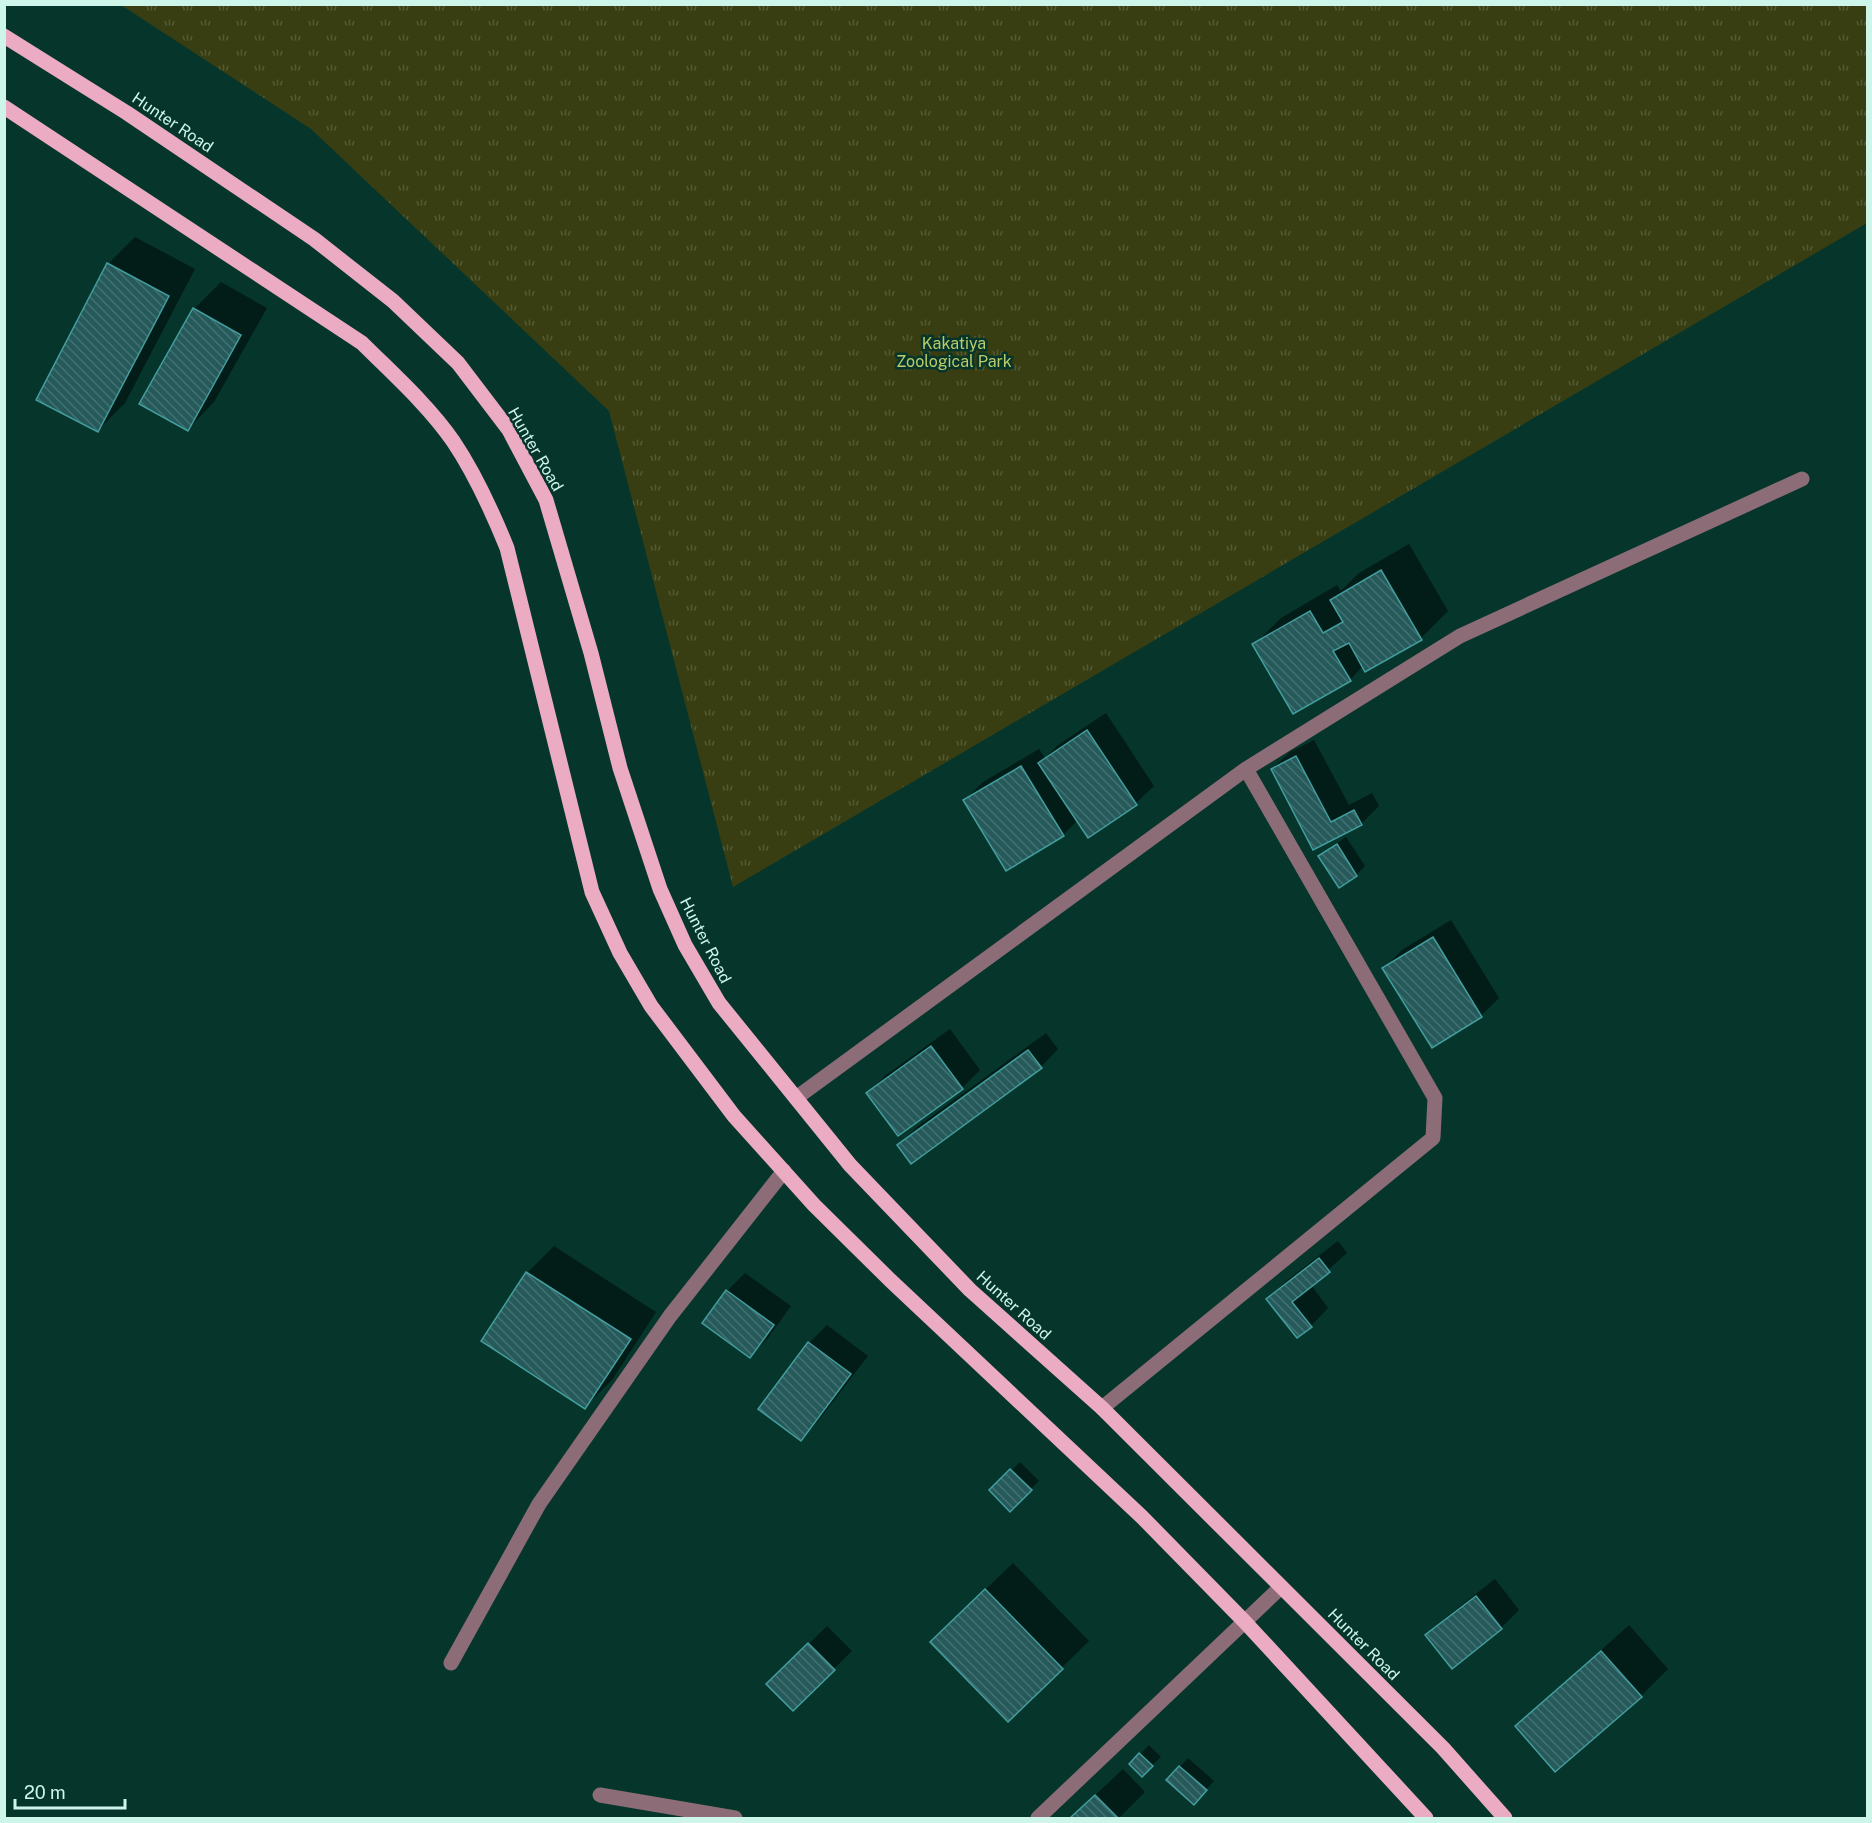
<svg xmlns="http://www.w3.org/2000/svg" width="1872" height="1823" viewBox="0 0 1872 1823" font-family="'Public Sans',sans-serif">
  <defs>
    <pattern id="park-tufts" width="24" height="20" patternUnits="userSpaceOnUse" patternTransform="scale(1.5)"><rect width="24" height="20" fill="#383e11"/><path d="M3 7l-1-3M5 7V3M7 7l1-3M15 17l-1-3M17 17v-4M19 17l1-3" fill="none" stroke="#545a34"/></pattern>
    <pattern id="building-back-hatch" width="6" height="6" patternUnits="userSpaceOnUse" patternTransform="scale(1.5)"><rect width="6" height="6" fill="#25595a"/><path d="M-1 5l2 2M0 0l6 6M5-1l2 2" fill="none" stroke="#437172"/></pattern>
  </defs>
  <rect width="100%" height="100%" fill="#05352b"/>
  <path fill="url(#park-tufts)" d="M121,5H1867V223L733,887L609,411L311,129Z"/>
  <path fill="#0007" d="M135,237L195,269L125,403L98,430L108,264Z
    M221,282L267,308L214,402L188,429L194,309Z
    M1409,544L1448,611L1421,638L1366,670L1363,666L1350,680L1254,645L1281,618L1337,585L1341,591L1359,573Z
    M1106,713L1154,786L1136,803L1088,835L1078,820L1063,835L965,800L983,782L1039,749L1045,758L1058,745Z
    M1314,740L1349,805L1372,793L1379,806L1361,824L1314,848L1272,769L1290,752Z
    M1346,837L1365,866L1356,875L1320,856Z
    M1451,920L1499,998L1481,1016L1432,1046L1384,968L1402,950Z
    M950,1029L980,1070L962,1088L868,1093L886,1075Z
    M1046,1033L1058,1049L1041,1067L899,1145L917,1127Z
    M1338,1241L1347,1253L1311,1285L1328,1308L1311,1326L1268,1299L1286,1281Z
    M554,1246L656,1312L612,1380L585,1407L527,1273Z
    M745,1273L791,1306L768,1338L750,1356L727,1291Z
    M827,1325L868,1356L818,1421L801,1439L760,1408L809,1343Z
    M1020,1462L1039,1481L1010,1510L991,1490Z
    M1013,1563L1089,1641L1008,1720L959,1615Z
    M1495,1579L1519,1610L1501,1628L1427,1636L1445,1618Z
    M1629,1625L1668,1669L1641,1696L1517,1726Z
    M827,1626L852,1651L793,1709L768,1684Z
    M1149,1745L1161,1757L1142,1775L1131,1764Z
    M1188,1758L1214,1781L1202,1794L1180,1767Z
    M1123,1769L1145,1792L1119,1818H1071Z"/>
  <path fill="url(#building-back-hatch)" stroke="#439e9f" stroke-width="1.5" d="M107,263L169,296L98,432L36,400Z
    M193,308L241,335L188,431L139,404Z
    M1381,570L1422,640L1365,672L1349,643L1333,651L1351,681L1293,714L1252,644L1310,611L1323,633L1343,622L1330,600Z
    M1087,730L1137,805L1088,838L1038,763Z
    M1296,756L1331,822L1354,810L1362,825L1313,850L1271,769Z
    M1021,766L1064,836L1006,871L963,800Z
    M1337,844L1357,876L1339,888L1318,856Z
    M1433,937L1482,1017L1432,1048L1382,968Z
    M931,1046L963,1089L898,1136L866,1093Z
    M1028,1050L1042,1068L911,1164L897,1145Z
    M1319,1258L1330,1272L1292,1302L1312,1327L1297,1338L1266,1299Z
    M526,1272L631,1339L585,1409L481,1341Z
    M726,1290L774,1325L750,1358L702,1323Z
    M808,1342L851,1374L801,1441L758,1409Z
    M1010,1469L1032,1490L1010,1512L989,1490Z
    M985,1589L1063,1669L1008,1722L930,1642Z
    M1476,1596L1502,1629L1452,1669L1425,1635Z
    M808,1643L835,1670L793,1711L766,1684Z
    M1601,1651L1642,1697L1555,1772L1515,1726Z
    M1139,1753L1153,1766L1142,1777L1129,1764Z
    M1179,1766L1207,1790L1194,1805L1166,1780Z
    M1095,1795L1118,1818H1070Z"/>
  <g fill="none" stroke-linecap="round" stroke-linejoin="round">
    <path stroke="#8b6c77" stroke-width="15" d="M796,1098L1246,769L1460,636L1802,479
      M1102,1408L1433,1138L1435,1098L1246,769
      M451,1663L539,1504L670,1316L784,1171
      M600,1795L735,1818
      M1038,1818L1281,1587"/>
    <path stroke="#ebabc2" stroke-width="15" d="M4,36L127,113L314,239L393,301L458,363L509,430L546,500L591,653L620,768L660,889L685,945L719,1003L850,1165L970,1290L1102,1408L1443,1748L1505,1818
      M4,107L362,343C393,374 428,405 453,441C476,475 492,511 507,548L592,892L620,953L651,1006L734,1116L814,1205L890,1280L1142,1517L1244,1621L1426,1818"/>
  </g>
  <g text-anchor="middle" stroke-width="5" stroke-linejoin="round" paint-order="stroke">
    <g font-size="16" fill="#cef5ea" stroke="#05352b">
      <text transform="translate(173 122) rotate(34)" y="6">Hunter Road</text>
      <text transform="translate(536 449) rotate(60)" y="6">Hunter Road</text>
      <text transform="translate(706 940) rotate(63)" y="6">Hunter Road</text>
      <text transform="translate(1014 1305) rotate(42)" y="6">Hunter Road</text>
      <text transform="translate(1364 1644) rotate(45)" y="6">Hunter Road</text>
    </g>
    <g font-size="16" fill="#bcca69" stroke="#05352b">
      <text x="954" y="349">Kakatiya<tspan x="954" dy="18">Zoological Park</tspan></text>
    </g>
  </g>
  <rect width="1872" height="1823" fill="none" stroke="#cef5ea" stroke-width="12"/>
  <path d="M15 1799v9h110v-9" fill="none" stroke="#cef5ea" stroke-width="3"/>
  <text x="24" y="1799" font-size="18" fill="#cef5ea" stroke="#05352b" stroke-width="4.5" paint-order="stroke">20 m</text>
</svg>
